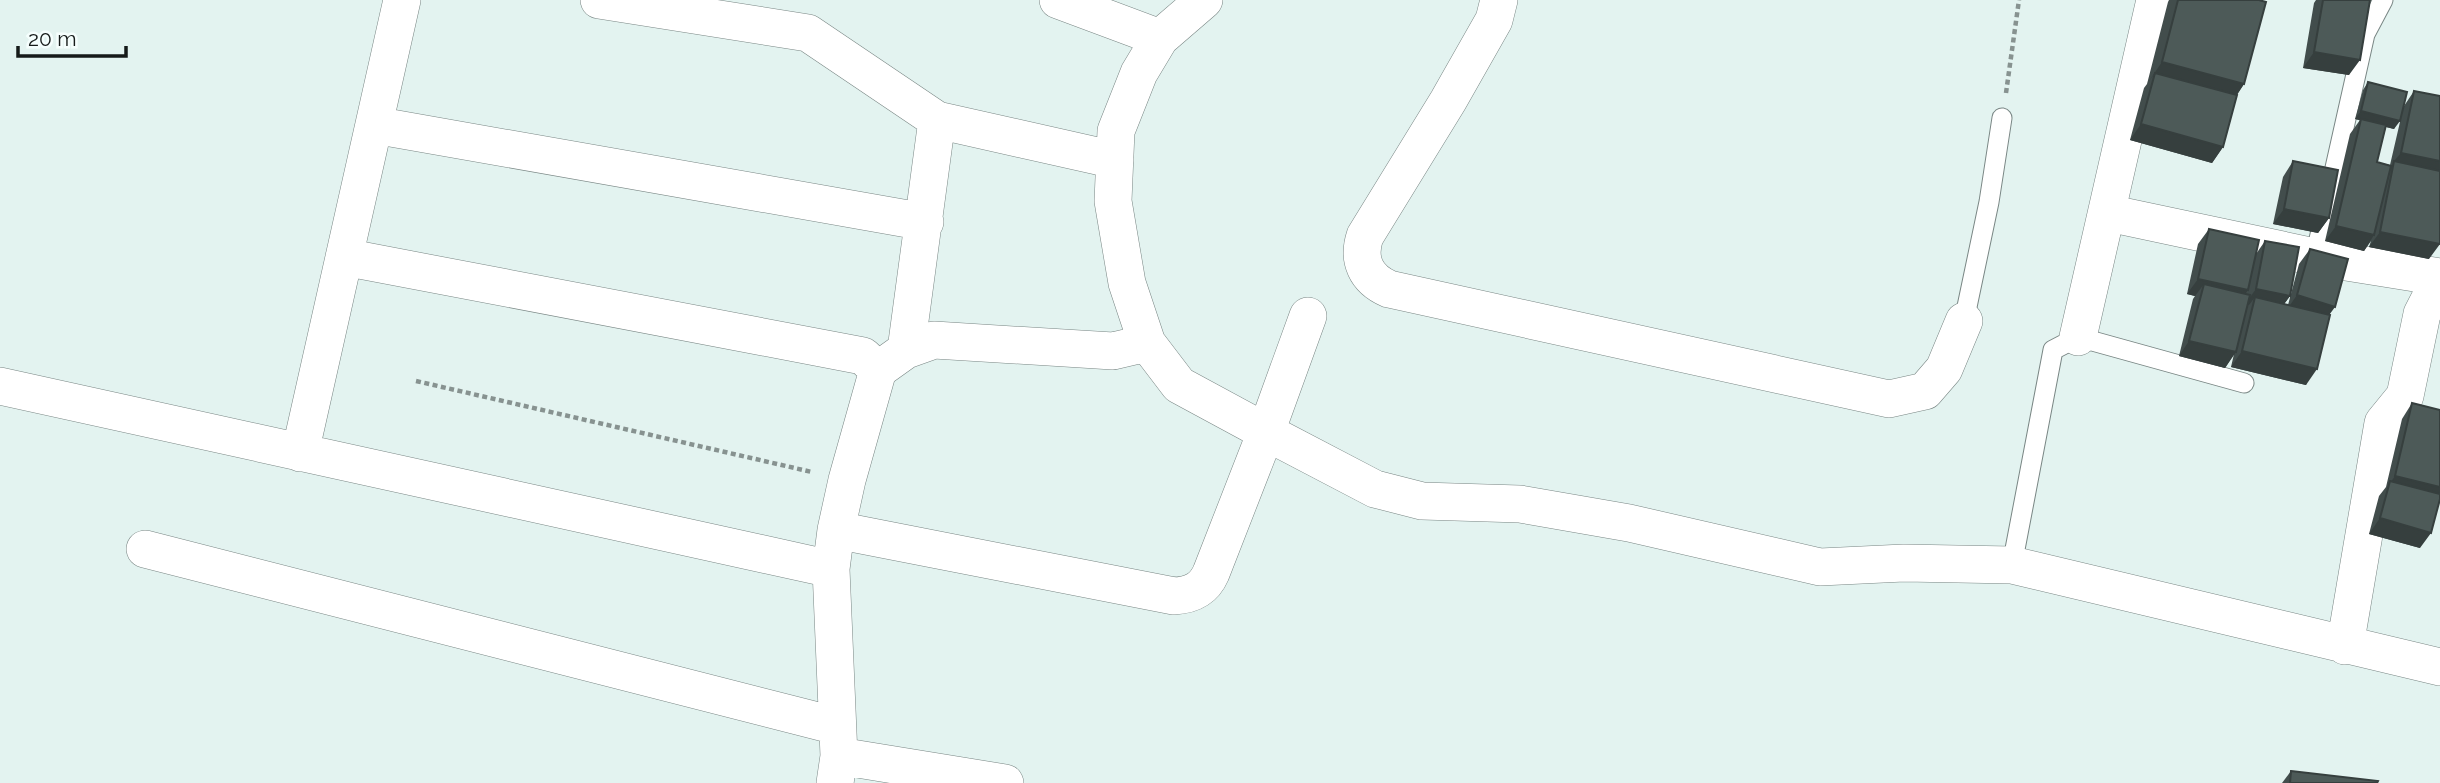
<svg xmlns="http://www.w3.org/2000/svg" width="2440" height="783" viewBox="0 0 2440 783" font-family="Raleway,sans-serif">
  <rect width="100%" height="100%" fill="#e3f3f0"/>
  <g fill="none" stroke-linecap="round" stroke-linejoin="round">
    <defs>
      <path id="lane" d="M2315,257L2365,34L2383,0
        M1964,321L1989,202L2002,118
        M2012,565L2053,350L2078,337L2244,383"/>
      <path id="street" d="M599,0L808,33L937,120L1115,160
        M1058,0L1160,38
        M1204,0L1160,38L1139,73L1116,131L1113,201L1127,283L1147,343L1179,385L1266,432L1375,489L1422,501L1520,504L1629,523L1820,567L1904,563L2012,565L2440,667
        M1499,0L1494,20L1448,101L1365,236C1357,260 1366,279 1389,289L1889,399L1925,391L1944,369L1964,321
        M374,125L925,222
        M2108,213L2315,257L2440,277
        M344,257L863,356L878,370
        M2078,337L2155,0
        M906,350L937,120
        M0,386L831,569
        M300,453L402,0
        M836,530L1174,596C1192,595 1204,589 1211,573L1266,432L1308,316
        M145,549L837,726
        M2345,646L2383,423L2405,396L2422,314L2440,279
        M839,756L1005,783
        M835,783L839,756L831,569L836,530L847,480L878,370L906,350L934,340L1113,351L1147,343"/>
    </defs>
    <use href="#lane" stroke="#798684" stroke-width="21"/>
    <use href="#street" stroke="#798684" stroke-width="38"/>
    <path stroke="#879290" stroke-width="4.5" stroke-dasharray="5 3.5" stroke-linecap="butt" d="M2006,93L2019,0
      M416,381L812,472"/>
    <use href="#lane" stroke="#fff" stroke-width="19"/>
    <use href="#street" stroke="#fff" stroke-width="37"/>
  </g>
  <path fill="#424d4c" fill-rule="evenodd" d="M2169,0H2259L2244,84L2237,95L2223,147L2212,163L2130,140L2144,88L2147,84L2168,2Z
    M2316,0H2370L2349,75L2303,68L2314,3Z
    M2368,82L2404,106L2414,91L2429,259L2369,247L2371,241L2364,251L2325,241L2350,134L2360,120L2355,119L2363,90ZM2403,109L2390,165L2377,162L2386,127L2394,129Z
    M2293,161L2329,218L2318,233L2273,224L2283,177Z
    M2209,229L2256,254L2265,241L2290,296L2284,304L2288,305L2299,264L2310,249L2330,315L2306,385L2231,367L2234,354L2225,368L2179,356L2193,299L2195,296L2187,294L2198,244Z
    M2412,403L2420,548L2369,534L2379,496L2386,487L2402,419Z
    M2291,771L2377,783H2282Z"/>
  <path fill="#363f3e" d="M2314,52L2360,60L2349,75L2303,68Z
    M2162,62L2244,84L2229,106L2155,73L2147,84Z
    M2361,111L2400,121L2394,129L2355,119Z
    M2141,124L2223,147L2212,163L2130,140Z
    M2401,153L2440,161V179L2394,161Z
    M2284,209L2329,218L2318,233L2273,224Z
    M2336,226L2374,235L2364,251L2325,241Z
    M2380,232L2440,244L2429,259L2369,247Z
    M2198,279L2248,290L2237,306L2204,284L2195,296L2187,294Z
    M2256,289L2290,296L2279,311L2255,297L2249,305L2245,304Z
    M2297,295L2335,307L2324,322L2286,311Z
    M2189,341L2236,352L2225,368L2179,356Z
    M2242,351L2317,369L2306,385L2231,367Z
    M2395,476L2440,487V497L2388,486Z
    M2380,518L2431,533L2420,548L2369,534Z"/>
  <path fill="#4d5a58" stroke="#363f3e" stroke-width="2" d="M2178,0H2259L2266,2L2244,84L2162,62Z
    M2323,0H2370L2360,60L2314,52Z
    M2155,73L2237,95L2223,147L2141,124Z
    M2368,82L2407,92L2400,121L2361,111Z
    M2414,91L2440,96V161L2401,153Z
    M2361,119L2386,125L2377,162L2391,166L2374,235L2336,226Z
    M2293,161L2338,170L2329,218L2284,209Z
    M2394,161L2440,171V244L2380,232Z
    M2209,229L2259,240L2248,290L2198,279Z
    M2265,241L2299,247L2290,296L2256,289Z
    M2310,249L2348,259L2335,307L2297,295Z
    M2204,284L2250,295L2236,352L2189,341Z
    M2255,297L2330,315L2317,369L2242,351Z
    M2412,403L2440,410V487L2395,476Z
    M2390,481L2440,494V499L2431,533L2380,518Z
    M2291,771L2378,781L2377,783H2290Z"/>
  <path d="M18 46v10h108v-10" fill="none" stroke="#151a19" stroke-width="3.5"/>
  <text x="28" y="46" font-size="21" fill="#151a19" stroke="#f5fefd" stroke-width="5" paint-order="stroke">20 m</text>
</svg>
